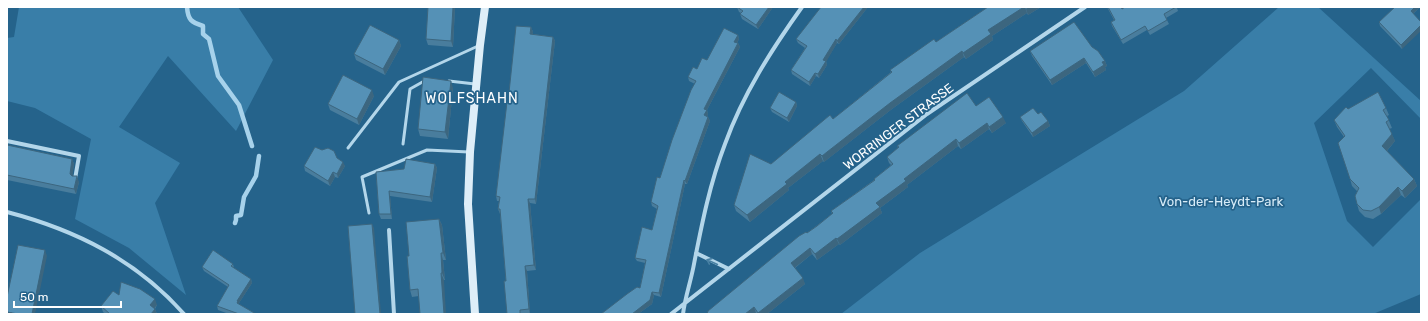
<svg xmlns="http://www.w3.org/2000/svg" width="1428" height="321" viewBox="0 0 1428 321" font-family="Rubik,sans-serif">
  <rect width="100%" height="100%" fill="#25638b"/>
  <path fill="#397ea8" d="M19,7H238L273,60L236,131L168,56L119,127L180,163L155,203L186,295L129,248L75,219L91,139L35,108L7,101V38L14,37Z
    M1279,7H1318L1421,101V119L1371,68L1314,123L1347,221L1373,247L1421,199V294L1373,314H841L920,253L1184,91Z"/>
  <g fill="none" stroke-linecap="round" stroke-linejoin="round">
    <path stroke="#a7d2eb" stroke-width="4.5" d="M187,7C188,20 191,22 203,26V34L209,39L218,76L239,105L252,146
      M235,223L236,220V216L241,215L244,197L256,176L259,156"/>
    <path stroke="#b3d6ea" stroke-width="3" d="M449,81L475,84
      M403,144L410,89L426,80
      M348,148L399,82L478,46
      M369,213L362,177L427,150L469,152"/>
    <path stroke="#b3d6ea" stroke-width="4" d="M7,141L79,156L75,179
      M7,212C76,230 136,260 184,314
      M389,230L394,314
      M696,253L729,269
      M671,314L927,114L1085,7
      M683,314C685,297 691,281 694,264C702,223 710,183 725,144C743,94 772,49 802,7"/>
    <path stroke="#deeef8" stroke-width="8" d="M475,314L468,204L470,152L480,45L485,7"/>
  </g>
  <path fill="#497d9d" d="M455,7L453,47L428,45L426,39Z
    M737,7H773L758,29L742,19L740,14L741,13L739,12Z
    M868,7L839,44L837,43L826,61L827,65L819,78L816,76L810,86L792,74L791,70L805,48L798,43L796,39Z
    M988,7H1041L1028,15L1027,13L992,36L993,40L966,59L964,57L892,109L829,158L824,162L823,161L788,188L789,190L750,222L736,211L734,205L771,164L833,119L891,72L890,70L936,42Z
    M1107,7H1121L1122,9L1125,7H1179L1177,8L1178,11L1166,18L1169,24L1150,35L1147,30L1123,44L1112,26L1111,22L1114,20Z
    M1395,7H1420L1413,14L1402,49L1380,26L1379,22Z
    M531,27L533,32V34L553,37L555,41L536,204L530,203L536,270L527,271L530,314H507L506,281L500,214L498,209L499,201H497L496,196L508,102Z
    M738,35L739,39L737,43H738L740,47L707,110L708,114L707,116L708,117L710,121L687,184H685L661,297L654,295L652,304L638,314H601L640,288L645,263L637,261L635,258L652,230L657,209L652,206L651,202L695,84L689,81L688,77L697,69Z
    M399,40L401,46L385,75L356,60L354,54Z
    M1092,47L1105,61L1107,66L1105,67L1106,70L1095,77L1086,63L1052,85L1032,56L1030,51Z
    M453,88L448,139L420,136L418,129Z
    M374,96L359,125L330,110L328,104Z
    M796,102L797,106L789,122L772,112L770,108Z
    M976,106L1006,123L992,133L989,129L961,149L958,146L907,185L908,187L880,208L882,213L840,245L839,244L817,260L812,254L795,268L805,284L767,314H757L756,313L755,314H707L807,233L832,214L831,211L874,180V179L891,165L889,163L887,157L898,148L897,146Z
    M1386,108L1389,115L1387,116L1392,128L1389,129L1395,141L1387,151L1414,179L1417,186L1405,198L1401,195L1381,214L1373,219L1365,217L1359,211L1357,204L1358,192L1352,186L1350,179L1344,137L1337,127L1334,120L1348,109Z
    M1038,114L1048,121L1050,126L1033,137L1022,121L1020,117Z
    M7,145L72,159L74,164L72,176L79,182L76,194L7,180Z
    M337,158L345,166L338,178L335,177L330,186L305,171L304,166Z
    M435,164L437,168L432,202L390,196L392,219H381L379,214L376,172L404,169Z
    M439,219L442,225L446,260H443L445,280H444L419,296L412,297L410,290L409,256Z
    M233,264L234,268L251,279L252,283L239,303V304L256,314H229L218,310L217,306L228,287L204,271L202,267Z
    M119,295L157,305L155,309L157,314H105L103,312L101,306Z"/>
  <path fill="#3c667f" d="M453,7H455L453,47L451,41Z
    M769,7H773L758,29L756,25Z
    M864,7H868L839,44L837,41Z
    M1024,7H1025L1027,13L992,36L993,40L966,59L963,53L988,30Z
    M1029,7H1041L1028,15L1026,9Z
    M1415,7H1420L1412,15L1411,11Z
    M1421,25V31L1402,49L1401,45Z
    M531,27L533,32L532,39L530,34Z
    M738,35L739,39L736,45L734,42Z
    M553,37L555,41L536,204L535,199Z
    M836,39L837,43L825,64L823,60Z
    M399,40L401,46L385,75L383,69Z
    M738,43L740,47L707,110L708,114L706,119L704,115V109Z
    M962,51L964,57L892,109L824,162L822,156L890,103Z
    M1084,58L1086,63L1052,85L1050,80Z
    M826,61L827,65L819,78L818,74Z
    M1105,61L1107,66L1105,67L1106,70L1095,77L1093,72L1102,62Z
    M815,73L816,76L810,86L809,82Z
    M451,81L453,88L448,139L445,132Z
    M372,90L374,96L359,125L357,119Z
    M796,102L797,106L789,122L787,118Z
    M708,117L710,121L687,184L685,181Z
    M1003,117L1006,123L992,133L989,127Z
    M1048,121L1050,126L1033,137L1032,133Z
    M987,123L989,129L961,149L959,143Z
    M1392,134L1395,141L1385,153L1382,146Z
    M956,139L958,146L907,185L908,187L880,208L882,213L840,245L837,239L876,203L904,179Z
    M820,154L823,161L788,188L789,190L750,222L747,215L785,182Z
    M72,159L74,164L72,180L70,174Z
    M343,162L345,166L338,178L337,174Z
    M435,164L437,168L432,202L430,197Z
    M333,172L335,177L330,186L328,181Z
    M77,176L79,182L76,194L74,189Z
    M1414,179L1417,186L1405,198L1402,191Z
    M684,180L685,184L661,297L659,293Z
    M1398,187L1401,195L1381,214L1379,207Z
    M389,191L390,196L392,219L391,214Z
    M528,199L530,203L536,270L534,265Z
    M439,219L442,225L446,260L443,253Z
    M372,224L374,228L381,314H380Z
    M836,238L839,244L817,260L815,254Z
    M810,248L812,254L793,269L791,263Z
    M45,250L47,256L35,314H32Z
    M441,253L443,260L445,280L442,273Z
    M525,266L527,271L530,314L529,309Z
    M441,273L444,280L446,314H444Z
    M803,278L805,284L767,314H759L758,313Z
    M251,279L252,283L239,303L240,305L237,303V301Z
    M652,292L654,295L652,304L638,314H632Z
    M155,299L157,305L152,311L150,305Z
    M754,307L756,313L755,314H745Z
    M155,309L157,314H151Z"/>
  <path fill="#5591b6" stroke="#3c667f" d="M428,7H453L451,41L426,39Z
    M737,7H769L756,25L740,14L743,11Z
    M821,7H864L837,41L836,39L823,60L826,61L818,74L815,73L809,82L791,70L807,46L796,39Z
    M988,7H1024L988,30L991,34L963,53L962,51L890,103L827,152L822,156L820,154L785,182L787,184L747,215L734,205L750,154L771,164L830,115L833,119L892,72L890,70L934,39L936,42Z
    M1108,7H1121L1122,9L1125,7H1176L1164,14L1167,20L1148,31L1145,26L1121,40L1111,22L1115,20Z
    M1395,7H1415L1411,11L1421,22V25L1401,45L1379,22Z
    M1074,22L1092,47L1098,51L1105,61L1102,62L1104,65L1093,72L1084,58L1050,80L1030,51Z
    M370,25L399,40L383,69L354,54Z
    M516,26L531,27L530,34L553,37L535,199H528L534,265L525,266L529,309L520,310V314H507L504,281H506L500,209H498L500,197L496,196L507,102H508Z
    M724,28L738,35L734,42L738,43L704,109L707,110L704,115L708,117L685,181L684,180L659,293L652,292L650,300L632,314H601L627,294L637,287L640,288L646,260L635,258L642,227L652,230L658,206L651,202L657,177L660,178L672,140L691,90L696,81L688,77L693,67L697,69L702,58L707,60Z
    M343,75L372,90L357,119L328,104Z
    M423,77L451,81L445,132L418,129Z
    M779,92L796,102L787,118L770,108Z
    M1378,92L1386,108L1383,110L1389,120L1386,122L1392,134L1382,146L1414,179L1402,191L1398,187L1379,207L1371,211L1363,210L1357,204L1355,196L1359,188L1350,179L1338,143L1345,136L1334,120L1346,107L1348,109Z
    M967,93L976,106L989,97L1003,117L989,127L987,123L959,143L956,139L904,179L906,181L876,203L880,207L837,239L836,238L815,254L810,248L791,263L803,278L758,313L754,307L745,314H707L708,311L799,236L806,232L807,233L817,226L833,213L831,211L875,180L874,179L893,164L887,157L899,147L897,146Z
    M1033,108L1038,114L1041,112L1048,121L1032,133L1020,117Z
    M7,145L72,159L70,174L72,176H77L74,189L7,175Z
    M315,147L322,150L328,148L334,151L337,158L343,162L337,174L333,172L328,181L304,166Z
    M406,159L435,164L430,197L389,191L391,214H379L376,172L404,169Z
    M439,219L443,253H441L442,273H441L444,314H420L418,289L410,290L407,256H409L406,222Z
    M372,224L380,314H355L348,226Z
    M18,245L45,250L32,314H18L7,312V297Z
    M213,250L233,264L231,266L251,279L237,301H238L237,303L256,314H239L217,306L229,285L202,267Z
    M121,282L140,289L155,299L150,305L155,309L151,314H110L101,306L113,291L119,295Z
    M7,312L12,313V314H7Z"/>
  <defs><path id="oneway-shaft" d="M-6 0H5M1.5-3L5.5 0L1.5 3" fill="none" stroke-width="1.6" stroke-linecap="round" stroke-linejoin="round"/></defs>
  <use stroke="#4880a3" href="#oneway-shaft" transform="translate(712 262) rotate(-155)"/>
  <g text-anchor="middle" stroke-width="3.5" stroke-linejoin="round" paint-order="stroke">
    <g font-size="13" fill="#fff" stroke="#25638b">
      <text transform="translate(898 126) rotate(-37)" y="5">WORRINGER STRASSE</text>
    </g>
    <g font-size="13" fill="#d7ecf8" stroke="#25638b">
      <text x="1221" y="206">Von-der-Heydt-Park</text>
    </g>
    <g font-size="14" letter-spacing="1" fill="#fff" stroke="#25638b">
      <text x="472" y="103">WOLFSHAHN</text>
    </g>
  </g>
  <rect width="1428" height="321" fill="none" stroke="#ffffff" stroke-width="16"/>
  <path d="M14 301v6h107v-6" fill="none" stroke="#ffffff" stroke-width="2"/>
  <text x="20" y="301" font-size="12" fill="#ffffff" stroke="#25638b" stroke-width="3" paint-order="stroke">50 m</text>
</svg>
